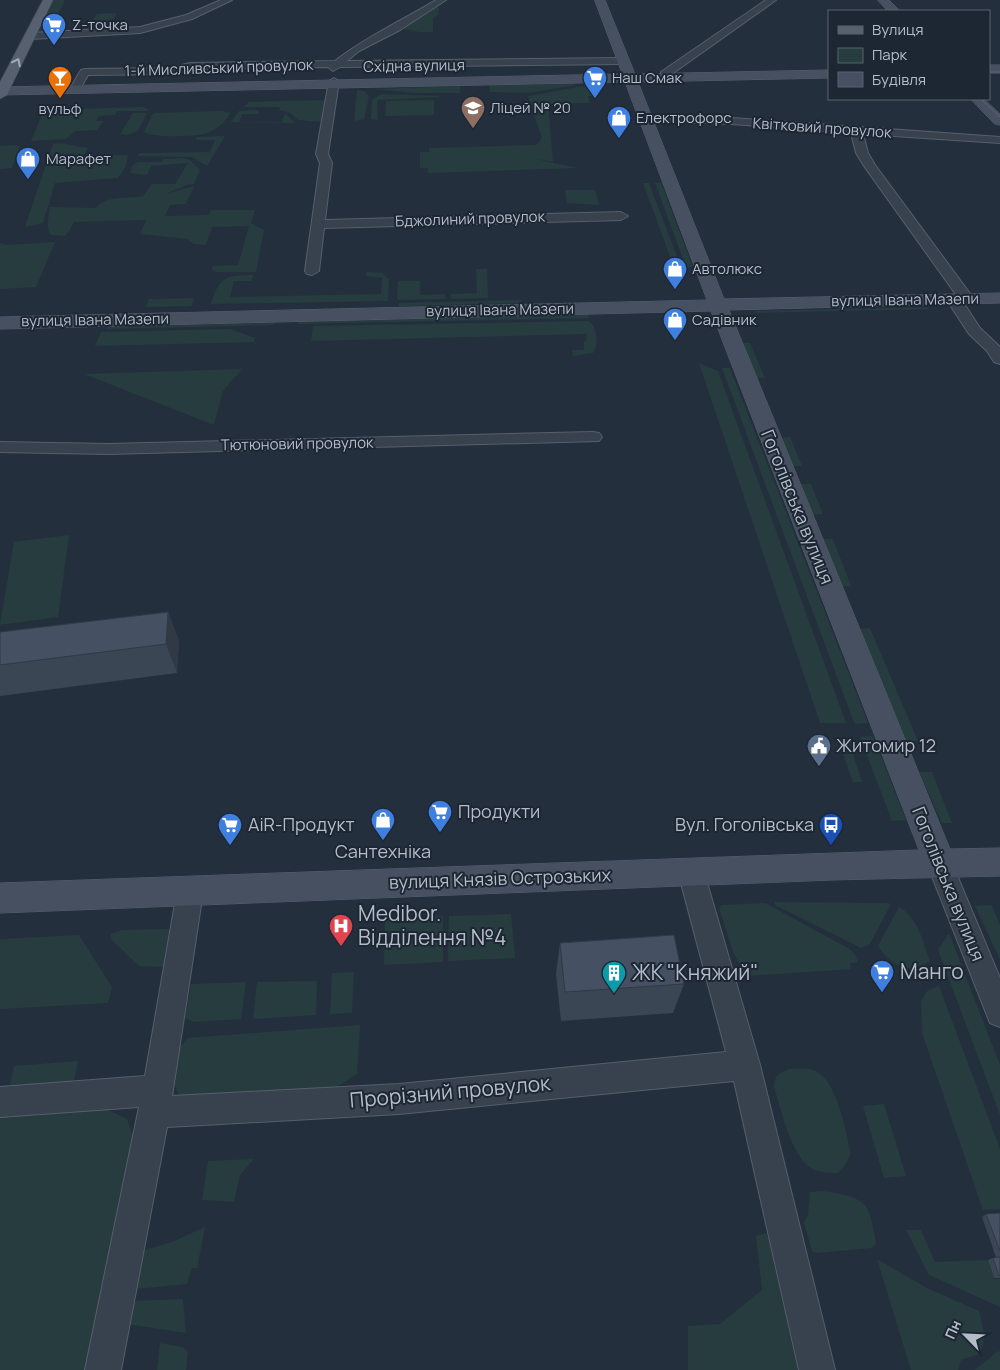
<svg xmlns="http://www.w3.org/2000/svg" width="1000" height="1370" viewBox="0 0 1000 1370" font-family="Manrope,sans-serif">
  <rect width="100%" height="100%" fill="#242f3e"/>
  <path fill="#263c3f" d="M53,0H65L49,33H38Z
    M435,7H439L438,15L433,18V32H419L401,28Z
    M117,13L108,28L88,29L97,14Z
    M571,84L577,85L527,93L490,92L489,85Z
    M460,86V93H415L373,89Z
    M583,86L591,88L593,96H588L590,103L548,104L553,162L531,158L577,168L428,173V168H420V152H429V148L536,145L542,138L528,96Z
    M357,90L364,91L369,96L364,119L354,121Z
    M381,94L439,96L438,97L377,100L378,120L371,119L372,100Z
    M327,100L322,122L298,120L290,113L279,110L280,107H244L249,102Z
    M434,100V115L385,116L386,101Z
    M143,107L148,109V111H117L115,115L99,116L96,121H103L97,130L75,131L66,139L31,141L44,110Z
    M255,110L259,111L258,114H242L239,122H282L285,114L296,123L231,122L239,111Z
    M221,111L230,113C226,122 216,130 207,133C196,137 152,138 144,132L152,115L155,113Z
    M133,113H147L138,131L127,135L120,134Z
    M225,136L207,166L192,157L137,156L140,153L210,152L215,140H196L197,137Z
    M59,143L88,148L83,156L128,155L126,166L118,178L55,183L43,223L25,227L53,144Z
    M16,145L20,146L12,168L0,169V146Z
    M182,158L190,160L200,170L194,184L187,185L165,194L194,186L186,204L170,205L165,216L209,215L211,210H255L251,223L264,230L256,272H217L212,270L213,266L238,265L249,226L212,227L206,245L194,244L187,239L140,234L146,220L74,222L66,236L51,235C45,226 49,217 50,207L96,208C105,195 129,199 143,196L152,184H175L188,163L151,166L147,175L130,173L132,166L138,162H161L163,159Z
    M643,183H649L679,262H672Z
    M655,183H661L693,267H686Z
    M565,190H595L599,205L567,203Z
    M55,242L36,287L0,289V243L7,245Z
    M476,269H487L488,298L451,299V294L477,293Z
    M366,272L382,273L389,279L388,301L211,304C219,277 226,275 253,275L252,281H234L230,297L381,294L382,278L366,276Z
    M398,281H420V295L445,294V299L397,300Z
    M194,298L192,306L146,307L149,299Z
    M521,300L522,303L399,306V303Z
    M927,307L929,309L756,313L755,311Z
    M569,315H588L589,318L297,324L298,322Z
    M589,321C597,327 599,345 593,353L573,356L572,350H584V342L587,339L586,334L311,341L313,326Z
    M275,323L274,325L106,329L107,327Z
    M230,329L255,338L254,342L95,346L101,332Z
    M742,343H750L765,378H757Z
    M699,363L718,371L846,723H820Z
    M722,368H730L868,723L856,724L853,720Z
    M242,369L223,391L214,425L84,374Z
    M790,437L802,466H793L781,438Z
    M800,484H811L823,514L813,515Z
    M69,535L58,617L0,625L14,542Z
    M823,539H833L851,586H842Z
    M870,628L918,741H906L859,629Z
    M873,736L906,820L892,821L860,737Z
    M843,754H853L862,782H853Z
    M919,772H932L952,823H942L941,821Z
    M775,902L887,903L891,904L870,944L861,948L775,905Z
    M765,903L848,948L855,954L858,962L850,963L851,969L746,976L733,952L719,908L722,905Z
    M992,905L1000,925V960L975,906Z
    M899,907C919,918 922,941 930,961C911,977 890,965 878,946Z
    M511,914L515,958L448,961L449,916Z
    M443,916V962L384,965L385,920Z
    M170,929L164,967L139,966L111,939V934L122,930Z
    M949,933L1000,1065V1115L938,950Z
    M79,935L112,987L108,1003L0,1009V939Z
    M354,972L352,1013L330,1014L332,973Z
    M317,981L316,1015L253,1019L257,982Z
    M246,982L241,1019L194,1022L185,1018L191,984Z
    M939,986L1000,1149V1209L983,1210L922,1033L921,1001L928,990Z
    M360,1025L357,1074L332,1090L182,1104L173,1080L179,1048L188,1038Z
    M78,1061L73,1084L9,1089L14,1066Z
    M789,1069C796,1069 803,1068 809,1069C837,1073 845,1130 851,1153L846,1164L838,1173C829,1173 819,1173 811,1168C791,1156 781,1109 774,1087C774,1076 779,1073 789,1069Z
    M884,1104L906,1176L884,1178L863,1106Z
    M106,1109L127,1119L137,1147L94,1370H0V1115Z
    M254,1159L240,1175L234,1202L202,1200L208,1161Z
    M824,1191C866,1198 870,1201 876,1244L872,1248L816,1253L812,1251L804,1223L808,1215L810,1192Z
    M205,1227L197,1268H192L187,1284L135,1289L141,1251L172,1242Z
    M906,1230H921L935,1262L988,1260L994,1279H1000V1307L929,1275Z
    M767,1233L798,1370H688V1326L720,1324L762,1290L756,1236Z
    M877,1259L927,1288L979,1311C983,1326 987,1340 979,1354L961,1360L958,1370H911Z
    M183,1299L186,1333L127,1324L132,1301Z
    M160,1343L182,1347L188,1351L186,1370H157Z
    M998,1351L1000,1352V1370H975Z"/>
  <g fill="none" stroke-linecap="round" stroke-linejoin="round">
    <defs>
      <path id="street" d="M221,0H232L192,19L140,33L31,39L26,36L31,33L140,27L186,15Z
        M436,0H446L400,30L359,51L347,61L623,58L628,61L623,64L340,67L333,71L328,67L190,69L170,74L88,75L80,89L76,90L71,87L81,70L85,69L170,68L190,63L335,61C364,38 403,20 436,0Z
        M766,0H776L669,76H661V72Z
        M334,78L339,81L328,154L332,163L325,220L621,212L628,216L621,220L324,228L319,271L312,275L307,274L305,271L320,163L316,154L329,81Z
        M645,116L732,118L1000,137V143L863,134L868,153L875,165L974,299L972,302H963L980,328L1000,347V364L994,362L987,351L969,334L946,299L948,296H957L864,166L856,153L851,133L732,124L641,121V117Z
        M593,432L599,433L602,437L599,441L108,454L0,452V442L108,444Z
        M940,852L949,856L1000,978V1027L990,1023L927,864L931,856Z
        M691,860L700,864L704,872L760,1065L835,1370H799L734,1081L399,1114L167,1127L121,1370H85L139,1107L0,1117V1087L145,1076L177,892L181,883L190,880L199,883L203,892L172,1096L399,1084L726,1052L678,872L682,864Z"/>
      <path id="secondary" d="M595,0H605L635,74L829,70V78L638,82L724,299L1000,293V303L729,310L950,849L1000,848V876L832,880L0,913V883L919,850L711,311L0,329V317L707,300L625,82L0,95V87L622,74Z
        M878,0H889L900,11H888Z
        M989,65H1000V73H989Z
        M971,99H984L1000,114V125L995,124Z"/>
      <path id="primary" d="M43,0H53L7,95L0,99V82Z"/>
    </defs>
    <use href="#street" stroke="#565f6c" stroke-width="2"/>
    <use href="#secondary" stroke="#565f6c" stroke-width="1"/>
    <use href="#primary" stroke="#414a57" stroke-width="1"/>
    <use href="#street" fill="#38414e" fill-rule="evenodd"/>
    <use href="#secondary" fill="#465061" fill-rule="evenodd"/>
    <use href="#primary" fill="#56606e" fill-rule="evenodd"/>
    <path stroke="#5a6575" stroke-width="1" d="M989,72H1000
      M981,99L1000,117"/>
  </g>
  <path fill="#3b4654" d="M168,612L179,641L177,673L0,696V632Z
    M560,943L684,984L673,1013L561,1021L556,974Z
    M1000,1213V1278H994L988,1260L993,1258L996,1257L982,1217L986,1214Z"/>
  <path fill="#303945" d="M168,612L179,641L177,673L166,644Z"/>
  <path fill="#455162" stroke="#303945" d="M168,612L166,644L0,665V632Z
    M674,935L684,984L565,992L560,943Z
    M1000,1213V1251L986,1214Z
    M1000,1257V1276H999L993,1258Z"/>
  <defs><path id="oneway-chevron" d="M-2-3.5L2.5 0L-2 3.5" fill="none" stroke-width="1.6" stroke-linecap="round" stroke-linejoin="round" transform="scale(1.25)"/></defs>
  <use stroke="#a1aab7" href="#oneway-chevron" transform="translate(17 62) rotate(-63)"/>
  <defs>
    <symbol id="supermarket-pin" viewBox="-11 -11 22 30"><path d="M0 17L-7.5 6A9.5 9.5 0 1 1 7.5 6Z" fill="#3f7fe0" stroke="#1d2633"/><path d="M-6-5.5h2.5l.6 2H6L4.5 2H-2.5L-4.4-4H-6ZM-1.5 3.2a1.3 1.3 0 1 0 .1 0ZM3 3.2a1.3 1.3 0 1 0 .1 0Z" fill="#fff"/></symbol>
    <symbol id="bar-pin" viewBox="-11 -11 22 30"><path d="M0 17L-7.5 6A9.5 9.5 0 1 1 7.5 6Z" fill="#e8710a" stroke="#1d2633"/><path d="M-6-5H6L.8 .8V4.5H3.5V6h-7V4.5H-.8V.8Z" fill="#fff"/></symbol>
    <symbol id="school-pin" viewBox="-11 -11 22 30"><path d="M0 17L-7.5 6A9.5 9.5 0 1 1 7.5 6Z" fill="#8d6e63" stroke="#1d2633"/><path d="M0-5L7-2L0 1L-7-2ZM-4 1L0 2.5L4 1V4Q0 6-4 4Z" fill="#fff"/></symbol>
    <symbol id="shop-pin" viewBox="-11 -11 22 30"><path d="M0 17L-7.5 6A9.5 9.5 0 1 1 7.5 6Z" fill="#3f7fe0" stroke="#1d2633"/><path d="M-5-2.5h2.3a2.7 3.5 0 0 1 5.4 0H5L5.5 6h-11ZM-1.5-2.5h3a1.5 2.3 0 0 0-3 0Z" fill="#fff"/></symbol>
    <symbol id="civic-pin" viewBox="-11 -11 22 30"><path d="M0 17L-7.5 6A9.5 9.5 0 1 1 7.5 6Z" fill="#5c6f8a" stroke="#1d2633"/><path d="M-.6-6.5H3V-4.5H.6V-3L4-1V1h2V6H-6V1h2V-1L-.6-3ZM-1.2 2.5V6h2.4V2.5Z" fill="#fff"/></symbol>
    <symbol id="bus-pin" viewBox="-11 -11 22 30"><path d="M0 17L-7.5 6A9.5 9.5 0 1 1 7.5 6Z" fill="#1a4fb4" stroke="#1d2633"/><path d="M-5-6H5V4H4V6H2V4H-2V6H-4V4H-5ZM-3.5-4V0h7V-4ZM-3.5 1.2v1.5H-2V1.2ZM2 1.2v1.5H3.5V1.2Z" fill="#fff"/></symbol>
    <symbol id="hospital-pin" viewBox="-11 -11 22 30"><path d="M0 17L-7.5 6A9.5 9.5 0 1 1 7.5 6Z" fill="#e0444e" stroke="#1d2633"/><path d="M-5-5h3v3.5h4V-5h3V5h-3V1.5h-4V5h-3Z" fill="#fff"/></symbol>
    <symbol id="building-pin" viewBox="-11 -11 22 30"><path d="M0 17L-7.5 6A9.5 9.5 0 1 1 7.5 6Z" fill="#0f9aa8" stroke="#1d2633"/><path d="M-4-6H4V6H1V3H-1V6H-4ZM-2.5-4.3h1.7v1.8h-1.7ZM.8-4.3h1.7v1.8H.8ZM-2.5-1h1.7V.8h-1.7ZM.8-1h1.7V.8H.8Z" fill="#fff"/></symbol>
  </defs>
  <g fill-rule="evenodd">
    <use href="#supermarket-pin" x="40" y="11" width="28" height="38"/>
    <use href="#bar-pin" x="46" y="64" width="28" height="38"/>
    <use href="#supermarket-pin" x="581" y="64" width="28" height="38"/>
    <use href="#school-pin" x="459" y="94" width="28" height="38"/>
    <use href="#shop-pin" x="605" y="104" width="28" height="38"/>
    <use href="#shop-pin" x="14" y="145" width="28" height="38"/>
    <use href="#shop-pin" x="661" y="255" width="28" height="38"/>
    <use href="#shop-pin" x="661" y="306" width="28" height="38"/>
    <use href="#civic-pin" x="805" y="732" width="28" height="38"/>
    <use href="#supermarket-pin" x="426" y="798" width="28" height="38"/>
    <use href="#shop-pin" x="369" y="806" width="28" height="38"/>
    <use href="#supermarket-pin" x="216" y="811" width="28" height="38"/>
    <use href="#bus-pin" x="817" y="811" width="28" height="38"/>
    <use href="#hospital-pin" x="327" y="912" width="28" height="38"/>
    <use href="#supermarket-pin" x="868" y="958" width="28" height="38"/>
    <use href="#building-pin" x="600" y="959" width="28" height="38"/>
  </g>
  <g text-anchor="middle" stroke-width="4" stroke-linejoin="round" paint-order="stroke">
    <g font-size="15" fill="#b4bcc9" stroke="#1d2633" text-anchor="start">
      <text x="72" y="30">Z-точка</text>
      <text x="612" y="83">Наш Смак</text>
      <text x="490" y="113">Ліцей № 20</text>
      <text x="60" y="114" text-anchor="middle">вульф</text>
      <text x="636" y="123">Електрофорс</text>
      <text x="46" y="164">Марафет</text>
      <text x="692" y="274">Автолюкс</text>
      <text x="692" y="325">Садівник</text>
    </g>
    <g font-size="15" fill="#b4bcc9" stroke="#1d2633">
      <text transform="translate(414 66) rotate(-1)" y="5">Східна вулиця</text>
      <text transform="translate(219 68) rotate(-2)" y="5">1-й Мисливський провулок</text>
      <text transform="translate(822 128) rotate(4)" y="5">Квітковий провулок</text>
      <text transform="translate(470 219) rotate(-2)" y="5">Бджолиний провулок</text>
      <text transform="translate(905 300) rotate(-1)" y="5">вулиця Івана Мазепи</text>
      <text transform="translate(500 310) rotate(-1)" y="5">вулиця Івана Мазепи</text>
      <text transform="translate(95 320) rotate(-1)" y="5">вулиця Івана Мазепи</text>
      <text transform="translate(297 444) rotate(-1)" y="5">Тютюновий провулок</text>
    </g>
    <g font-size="18" fill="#b4bcc9" stroke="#1d2633">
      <text transform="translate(797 507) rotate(68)" y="6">Гоголівська вулиця</text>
      <text transform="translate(500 879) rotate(-2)" y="6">вулиця Князів Острозьких</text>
      <text transform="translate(948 884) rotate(68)" y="6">Гоголівська вулиця</text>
    </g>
    <g font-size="18" fill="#b4bcc9" stroke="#1d2633" text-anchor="start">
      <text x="836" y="752">Житомир 12</text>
      <text x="458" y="818">Продукти</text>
      <text x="248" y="831">AiR-Продукт</text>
      <text x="814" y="831" text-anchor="end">Вул. Гоголівська</text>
      <text x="383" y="858" text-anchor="middle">Сантехніка</text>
    </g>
    <g font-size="21" fill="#b4bcc9" stroke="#1d2633" text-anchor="start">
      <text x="358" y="921">Medibor.<tspan x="358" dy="24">Відділення №4</tspan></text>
      <text x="900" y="979">Манго</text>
      <text x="632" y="980">ЖК "Княжий"</text>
    </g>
    <g font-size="21" fill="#b4bcc9" stroke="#1d2633">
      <text transform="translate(450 1092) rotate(-5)" y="7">Прорізний провулок</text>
    </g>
  </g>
  <rect x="828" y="10" width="162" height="90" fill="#1d2633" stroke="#59626f"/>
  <rect x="838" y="26" width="25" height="8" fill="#56606e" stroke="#59626f"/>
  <text x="872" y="35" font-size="15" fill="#b4bcc9">Вулиця</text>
  <rect x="838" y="48" width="25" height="15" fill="#263c3f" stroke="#59626f"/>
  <text x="872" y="60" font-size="15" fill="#b4bcc9">Парк</text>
  <rect x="838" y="72" width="25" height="15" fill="#455162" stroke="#59626f"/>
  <text x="872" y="85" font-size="15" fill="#b4bcc9">Будівля</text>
  <g transform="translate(965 1335) rotate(294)" stroke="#1d2633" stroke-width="4" paint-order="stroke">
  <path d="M0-4L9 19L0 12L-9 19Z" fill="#b4bcc9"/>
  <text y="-8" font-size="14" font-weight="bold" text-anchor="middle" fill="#b4bcc9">Пн</text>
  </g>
</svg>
